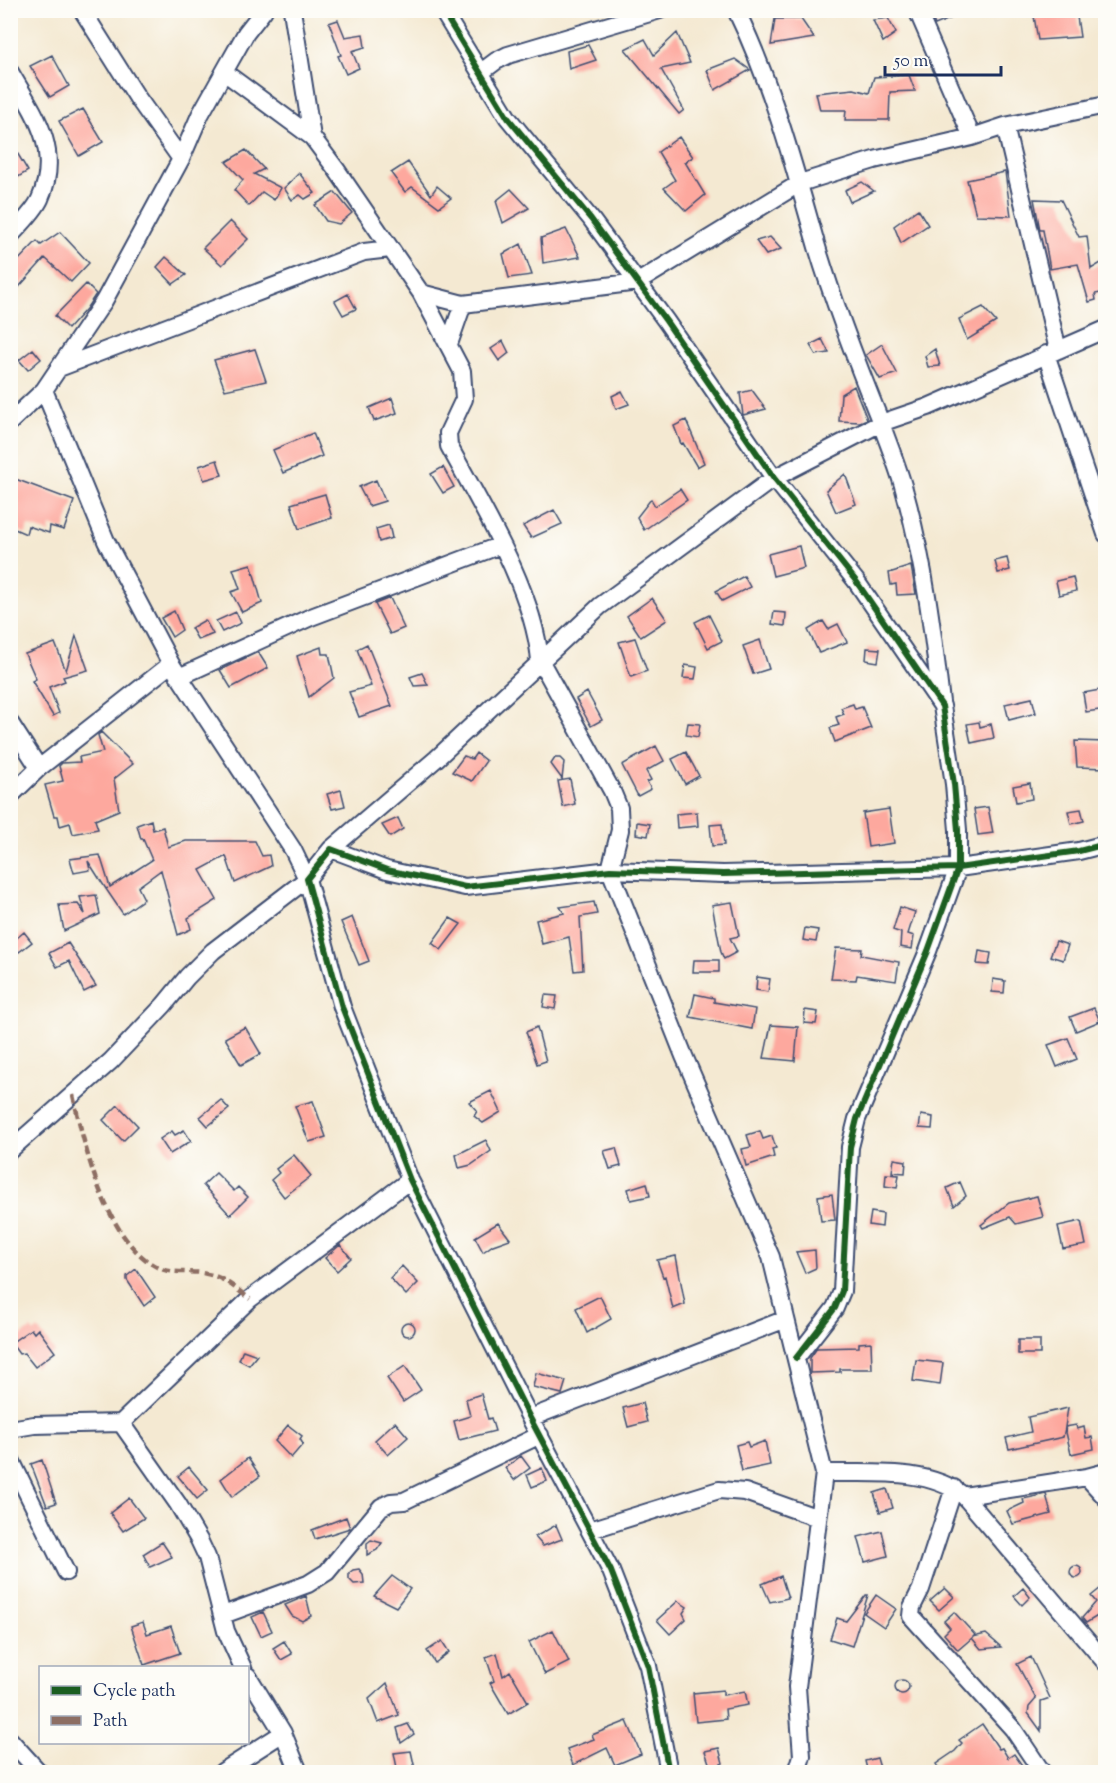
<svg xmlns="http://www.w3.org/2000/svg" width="1116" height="1783" viewBox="0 0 1116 1783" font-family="'Sorts Mill Goudy',serif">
  <rect width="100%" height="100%" fill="#fdfcf7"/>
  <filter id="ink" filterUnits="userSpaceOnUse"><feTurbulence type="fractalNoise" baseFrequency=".0167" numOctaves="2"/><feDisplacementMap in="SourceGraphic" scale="12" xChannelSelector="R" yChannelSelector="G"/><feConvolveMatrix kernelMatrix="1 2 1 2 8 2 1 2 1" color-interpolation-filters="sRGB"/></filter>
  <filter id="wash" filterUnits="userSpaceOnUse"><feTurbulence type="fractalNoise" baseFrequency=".008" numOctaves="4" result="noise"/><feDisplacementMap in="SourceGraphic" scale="24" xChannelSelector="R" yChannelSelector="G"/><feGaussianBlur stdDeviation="1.35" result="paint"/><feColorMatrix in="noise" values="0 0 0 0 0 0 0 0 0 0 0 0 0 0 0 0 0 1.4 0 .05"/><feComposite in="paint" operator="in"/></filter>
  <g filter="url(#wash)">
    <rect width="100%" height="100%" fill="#f4e9d2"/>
    <g id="blocks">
      <path fill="#fda89e" d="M929,10H969V11L935,25Z
        M1033,10H1076L1080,37L1038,40Z
        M888,18L896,33L883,42L873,20Z
        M775,19H801L814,38L771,45Z
        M338,20L345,37L363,34L365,47L352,51L359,68L346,74L338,56L341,55L329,23Z
        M677,33L690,63L661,69L684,110L679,114L625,49L645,39L654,55Z
        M588,45L596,60L569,69L567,51Z
        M52,55L69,86L50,97L30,66Z
        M735,59L750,70L715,90L707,70Z
        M909,75L915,91L890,92L889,120H845L846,110H820L816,93L854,89L869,93L874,77Z
        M83,109L103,142L79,156L59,121Z
        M679,137L693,157L685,162L705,195L686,211L664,188L675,180L658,152Z
        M10,141L28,171L10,182Z
        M246,150L264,169L254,174L281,188L274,200L262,192L249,206L234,190L243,180L226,162Z
        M408,162L431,195L437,186L451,198L439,207L412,187L405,192L391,173Z
        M1005,172L1011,216L976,215L967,180Z
        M299,173L315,193L305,199L300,195L292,200L284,188Z
        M862,182L874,191L850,202L845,190Z
        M511,189L529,208L503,223L496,201Z
        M335,192L352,213L339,224L326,221L315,205Z
        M1034,199L1061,200L1079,237L1087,236L1091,269L1106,260V292L1095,294L1096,300L1089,302L1078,264L1050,269L1043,230H1040Z
        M918,209L928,225L901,243L894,226Z
        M230,221L248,239L222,265L203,248Z
        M566,229L580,257L543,263L541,238Z
        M60,232L89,263L71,282L45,258L10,297V269L37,241L41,245Z
        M770,237L781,249L766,255L756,241Z
        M521,244L532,275L509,278L503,254Z
        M166,257L186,275L173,284L157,267Z
        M86,284L96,294L86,309L68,329L55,316Z
        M348,294L356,309L343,315L335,301Z
        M983,307L996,322L967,340L959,319Z
        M822,339L829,353L816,355L810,345Z
        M503,341L509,353L499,361L491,349Z
        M882,344L897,373L880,379L866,355Z
        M33,349L41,359L28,370L19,360Z
        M255,349L266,381L225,390L214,360Z
        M935,349L940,366L928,367L925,356Z
        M854,386L867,419L860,422L839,421L841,394Z
        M752,390L766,409L743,415L740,393Z
        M622,391L629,404L616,409L612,396Z
        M392,398L397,413L374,421L369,408Z
        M686,420L704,463L697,467L683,443L681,444L674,426Z
        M313,433L322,456L283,473L273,450Z
        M217,460L222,475L204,480L199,466Z
        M443,467L454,487L443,493L431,474Z
        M845,474L856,504L836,512L826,490Z
        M10,477L74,501L64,530L50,526L49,533L28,526L26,534L10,527Z
        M376,480L385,501L369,506L359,487Z
        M680,489L687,500L644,530L637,517L651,499L655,506Z
        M325,494L332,518L299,529L291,504Z
        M554,510L562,524L531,538L523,526Z
        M389,525L392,538L379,542L376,529Z
        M799,546L804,568L773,576L768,554Z
        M1007,558L1010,570L998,573L995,561Z
        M251,564L262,603L242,612L231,592L240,589L233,569Z
        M911,566L916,594L897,595L896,584L891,585L889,573Z
        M744,576L750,587L722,601L716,591Z
        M1073,577L1076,591L1059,595L1056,581Z
        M390,598L404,628L390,634L375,604Z
        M652,598L667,620L641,637L627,616Z
        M174,611L182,630L172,637L161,618Z
        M236,612L241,623L222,632L216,621Z
        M774,612L786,613L785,626L772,624Z
        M709,615L722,641L708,648L695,622Z
        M205,620L213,634L198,640L191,628Z
        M823,621L828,629L838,624L847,642L819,653L808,630Z
        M76,636L88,670L63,677L65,681L49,687L59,713L53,716L32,681L36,679L25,654L55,643L66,671Z
        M635,638L647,671L631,677L619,642Z
        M760,640L769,669L753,674L743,646Z
        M367,644L392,706L359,717L349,692L371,686L357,649Z
        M321,647L322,654H329L334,678L309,697L297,656Z
        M867,648L880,649L878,662L866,660Z
        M258,652L268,668L231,688L220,670Z
        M685,665L697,667L695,679L683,678Z
        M422,673L428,685L414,686L410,677Z
        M1106,689V709L1086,712L1083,693Z
        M587,692L602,720L591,726L576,699Z
        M1032,698L1036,713L1009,720L1005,704Z
        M853,704L855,709L862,707L871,728L835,742L830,728L839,725L836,717L844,714L841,708Z
        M979,722L980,727L991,724L994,738L971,743L967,724Z
        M688,723L700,724L698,737L686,735Z
        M101,732L133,764L114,779L119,810L95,820L98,829L73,834L70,823L60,826L58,816H54L45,785L63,781L59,766L62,763L80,762L79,757L103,752L98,735Z
        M1075,741L1106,742V768L1077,767Z
        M656,746L664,761L646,771L651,780L647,782L651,789L638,796L622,765Z
        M686,752L699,776L685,784L672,759Z
        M476,753L486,761L472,781L452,772L464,756L472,759Z
        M555,758H560L564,762L562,779L551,764Z
        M570,779L575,804L563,807L558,781Z
        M1030,783L1032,799L1016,802L1013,786Z
        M341,790L345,806L332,809L327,794Z
        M988,807L993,833L978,835L974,809Z
        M889,809L894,843L868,847L863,813Z
        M1081,809L1084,821L1071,824L1068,811Z
        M697,812L698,826L677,828L676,814Z
        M398,818L403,829L390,837L382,825Z
        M151,820L153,830L163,827L168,847L186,841H255L262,856L269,855L271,866L235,883L226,856L200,870L217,900L188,918L191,929L178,935L161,870L138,887L144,899L123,914L106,889L108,888L106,889L88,861L90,870L74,873L70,859L100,855L110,887L152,860L143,839H141L137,825Z
        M637,822L650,824L648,836L636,834Z
        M722,824L724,845L712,846L710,825Z
        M96,895L100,914L64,931L59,905L78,904L85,914L80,897Z
        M594,902L597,914L580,917L583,970L574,971L569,937L542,944L536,920L564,913L560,907Z
        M732,902L739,936L730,938L737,952L724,959L721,952L712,905Z
        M900,907L915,912L908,934L914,936L912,949L900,947L901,933L893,930Z
        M352,917L369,961L359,965L341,922Z
        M450,918L461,924L441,950L432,943Z
        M805,928L818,930L816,942L803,940Z
        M24,932L32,942L19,952L11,943Z
        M1056,941L1068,945L1063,960L1050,956Z
        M68,943L96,986L84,992L69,961L57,967L49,953Z
        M836,948L862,949L861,955L899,962L896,981L857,975L856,980L831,979Z
        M979,951L991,953L989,965L977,964Z
        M694,960H719V972H693Z
        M757,977L770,979L768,992L756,990Z
        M993,979L1005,981L1004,993L992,992Z
        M695,994L714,998V1002L755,1009L752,1029L690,1017Z
        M545,995L557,996L555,1009L543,1007Z
        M1094,1008L1100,1021L1076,1031L1070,1017Z
        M805,1010L818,1012L816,1024L804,1023Z
        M771,1025L798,1027L795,1061L764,1058Z
        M245,1027L261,1054L241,1065L225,1038Z
        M537,1027L546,1061L537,1064L526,1032Z
        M1068,1038L1077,1059L1057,1067L1048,1045Z
        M491,1091L501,1112L483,1123L474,1116L477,1111L469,1102Z
        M221,1100L229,1109L208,1126L200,1117Z
        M313,1101L326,1137L309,1142L295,1106Z
        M118,1105L138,1126L123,1141L103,1120Z
        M921,1115L933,1117L932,1129L919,1128Z
        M184,1130L191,1141L170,1154L160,1139L172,1131L175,1135Z
        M760,1131L763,1139L772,1136L776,1148L772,1149L774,1157L746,1166L742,1149L751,1147L747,1135Z
        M486,1140L491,1151L471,1165L459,1168L456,1155Z
        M616,1148L621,1166L610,1169L604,1151Z
        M294,1155L311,1176L284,1197L271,1180L279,1173L276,1169Z
        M894,1159L906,1161L905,1173L892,1172Z
        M216,1173L234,1191L238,1187L248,1197L230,1215L203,1185Z
        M886,1174L899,1175L897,1188L885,1186Z
        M960,1182L966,1196L954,1206L947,1188Z
        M647,1183L650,1196L631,1200L628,1189Z
        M832,1194L835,1220L821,1221L818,1196Z
        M1037,1196L1043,1217L1016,1224L1010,1217L983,1228L981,1225L1009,1203Z
        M871,1212L883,1214L882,1227L869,1225Z
        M1081,1221L1086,1245L1063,1249L1058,1226Z
        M498,1223L510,1239L493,1245L483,1252L475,1237Z
        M340,1245L351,1258L337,1271L325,1258Z
        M815,1250L816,1268L805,1273L796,1252Z
        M676,1256L685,1304L673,1309L665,1276L663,1277L657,1260Z
        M402,1266L418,1283L406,1295L390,1278Z
        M136,1269L155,1297L144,1306L127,1280V1276Z
        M600,1296L611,1319L587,1333L576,1308Z
        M401 1329a7 7 0 1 1 14 0a7 7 0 1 1-14 0Z
        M31,1329L34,1333L38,1329L55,1352L35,1367L24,1353L19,1354L11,1343Z
        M1018,1340H1040V1354H1018Z
        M871,1342L872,1369H840V1372L810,1373V1358L817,1348L859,1347V1343Z
        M243,1350L257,1355L249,1365L239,1360Z
        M916,1360L943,1363L940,1385L913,1381Z
        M405,1366L421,1390L403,1402L387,1378Z
        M536,1373L566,1381L562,1394L533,1387Z
        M481,1394L488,1419L491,1418L495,1431L459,1440L454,1421L470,1416L466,1399Z
        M642,1403L647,1422L628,1427L623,1408Z
        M1068,1408L1065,1427L1076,1425L1077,1429L1084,1427L1086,1438L1092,1437L1094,1449L1071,1454L1065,1428L1063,1437L1009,1449L1006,1438L1031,1432L1028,1417Z
        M395,1422L408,1437L388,1455L375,1440Z
        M288,1425L302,1436L300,1439L303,1444L291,1458L275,1441Z
        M765,1441L770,1465L742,1471L736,1445L747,1442L749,1447Z
        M521,1456L530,1468L514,1480L505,1468Z
        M248,1458L260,1476L232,1497L221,1479Z
        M42,1460L56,1503L47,1506L31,1464Z
        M189,1467L208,1490L197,1499L178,1476Z
        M542,1468L547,1481L532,1487L527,1475Z
        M887,1489L893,1508L880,1512L874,1493Z
        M1046,1494L1051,1514L1013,1524L1007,1511L1024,1503L1023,1499Z
        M129,1498L144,1518L123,1531L110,1513Z
        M346,1517L350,1528L315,1539L312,1530Z
        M556,1525L562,1539L543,1546L535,1537Z
        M882,1531L888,1556L865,1562L858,1537Z
        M371,1540L382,1543L377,1550L367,1555V1543Z
        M162,1542L172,1557L150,1567L143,1554Z
        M1070 1572a6 6 0 1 1 12 0a6 6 0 1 1-12 0Z
        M359,1569L363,1574L364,1583L354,1584L349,1579V1573L353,1570Z
        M392,1576L410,1589L396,1607L374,1596Z
        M781,1576L788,1598L770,1602L762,1584Z
        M1106,1584V1615L1104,1612L1086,1623L1082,1618L1096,1602L1091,1596Z
        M945,1588L954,1597L939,1610L930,1601Z
        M1023,1588L1030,1597L1022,1605L1014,1596Z
        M866,1595H868L852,1646L830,1639L837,1618L846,1621Z
        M876,1595L896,1609L884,1627L864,1613Z
        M306,1596L311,1616L302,1621L292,1616L285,1605Z
        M678,1601L687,1607L683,1613L686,1619L670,1634L657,1620Z
        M263,1612L272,1631L261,1636L252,1617Z
        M954,1612L975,1635L973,1637L986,1634L1001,1647L981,1649L972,1638L958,1650L944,1634L950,1628L944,1621Z
        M143,1622L147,1634L171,1626L180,1653L144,1665L131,1626Z
        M553,1630L569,1662L545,1674L529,1642Z
        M284,1641L292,1654L281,1660L273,1648Z
        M442,1641L449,1652L435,1663L427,1651Z
        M497,1653L503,1676L510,1671L528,1702L508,1714L490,1683L494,1681L486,1657Z
        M1031,1657L1050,1698L1041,1701V1731L1028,1713L1029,1707L1036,1699L1017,1664Z
        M895 1687a7 7 0 1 1 14 0a7 7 0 1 1-14 0Z
        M387,1683L399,1715L378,1723L369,1699Z
        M723,1690V1695L745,1691L748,1705L725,1709L726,1719L696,1722L693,1693Z
        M627,1721L641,1754L615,1765L607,1748L573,1765L567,1749L594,1739L592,1735Z
        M408,1724L414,1734L401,1743L397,1728Z
        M982,1724L999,1749L1002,1748L1008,1758L1014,1754L1024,1768L1017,1773H941L936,1764L955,1751L962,1743L959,1740Z
        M719,1748L723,1763L711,1769L705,1751Z
        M411,1751L415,1769L398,1773L394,1753Z
        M877,1758L880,1768L874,1773H868L865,1761Z"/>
    </g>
  </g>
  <g filter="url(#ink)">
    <use href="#blocks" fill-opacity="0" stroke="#3c4b6f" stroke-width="1.5"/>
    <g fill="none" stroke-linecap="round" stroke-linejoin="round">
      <defs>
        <path id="minor" d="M82,10L137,97L181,159
          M292,10L312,137L336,169L421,293L462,371L464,399L448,433L449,446C483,509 533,589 540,660L612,791L619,808L620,830L610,870L684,1056L771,1257L786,1319
          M442,10L508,118L591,219L666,321L774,478L856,581L942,706L954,784L958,830V868L928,951L857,1119L850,1147L842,1291L835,1308L796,1358
          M736,10C773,86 794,167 817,247C835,307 858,366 881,423L928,407L1106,329
          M917,10L972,137L1005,126L1106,105
          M10,72C34,113 62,150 40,199C34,212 20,225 10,236
          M224,72L312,137
          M480,73L496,61L508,55L660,10
          M1005,126L1058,350
          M421,293L463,304L638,282L800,183L874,160L972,137
          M449,344L463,304
          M1046,354L1106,534
          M59,368L364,252L390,249
          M10,422L44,390L104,301L181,159L200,115L224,72L246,33L264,10
          M179,677L311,617L501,545
          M10,723L39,768
          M10,796L39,768L171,664
          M331,849L436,759L600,606L774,478L881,423C889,446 899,469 905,493C924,561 933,632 941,702
          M10,1150L111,1061L164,1005L187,977L213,951L307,879L293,850L171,664L106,541L44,390
          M530,1418L786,1319L824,1473L797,1687L802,1756L797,1772
          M121,1423L178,1504L199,1540L207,1557L226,1631L243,1668
          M10,1429L34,1425L121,1423L250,1299L410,1180
          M10,1458L66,1572
          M824,1473C869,1474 927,1467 964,1496L1087,1477L1106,1472
          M1087,1477L1106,1498
          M954,1488L921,1589L912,1607L911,1616L1013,1729L1042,1772
          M964,1496L1106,1663
          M590,1530L719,1490L745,1492L818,1518
          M223,1615L308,1584L327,1572L381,1507L391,1502L404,1501L540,1435
          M248,1676L283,1733L299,1772
          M10,1740L39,1772
          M222,1772L283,1733
          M669,1772L648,1666L611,1571L530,1418L410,1180L342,1007L307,879L331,849L387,870L465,887L610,870L723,874L958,868L1079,851L1106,844"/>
      </defs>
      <use href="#minor" stroke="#3c4b6f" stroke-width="20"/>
      <use href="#minor" stroke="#fff" stroke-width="16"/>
      <path stroke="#8d6e63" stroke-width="4.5" stroke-dasharray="9 4.5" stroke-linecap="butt" d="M73,1095C85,1149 105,1239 157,1267C171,1275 192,1270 207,1274C224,1277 236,1289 250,1299"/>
      <defs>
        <path id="cycleway" d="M442,10L508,118L591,219L666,321L774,478L856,581L942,706L954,784L958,830V868L928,951L857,1119L850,1147L842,1291L835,1308L796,1358
          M669,1772L648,1666L611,1571L530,1418L410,1180L342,1007L307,879L331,849L387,870L465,887L610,870L723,874L958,868L1079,851L1106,844"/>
      </defs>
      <use href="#cycleway" stroke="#fdfcf7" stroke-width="10"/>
      <use href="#cycleway" stroke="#1b5e20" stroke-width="6"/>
    </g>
  </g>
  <rect width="1116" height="1783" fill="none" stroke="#fdfcf7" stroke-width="36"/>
  <rect x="39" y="1666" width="210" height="78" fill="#fdfcf7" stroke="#a3aaba" stroke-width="1.5"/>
  <rect x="51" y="1686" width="30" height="9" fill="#1b5e20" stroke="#a3aaba" stroke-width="1.5"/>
  <text x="93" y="1696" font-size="18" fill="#1b2f5e">Cycle path</text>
  <rect x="51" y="1716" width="30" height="9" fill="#8d6e63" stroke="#a3aaba" stroke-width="1.5"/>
  <text x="93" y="1726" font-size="18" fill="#1b2f5e">Path</text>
  <path d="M885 66v9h116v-9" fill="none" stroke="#1b2f5e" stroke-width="3"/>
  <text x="894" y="66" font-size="18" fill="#1b2f5e" stroke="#fdfcf7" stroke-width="4.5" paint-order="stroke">50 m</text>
</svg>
